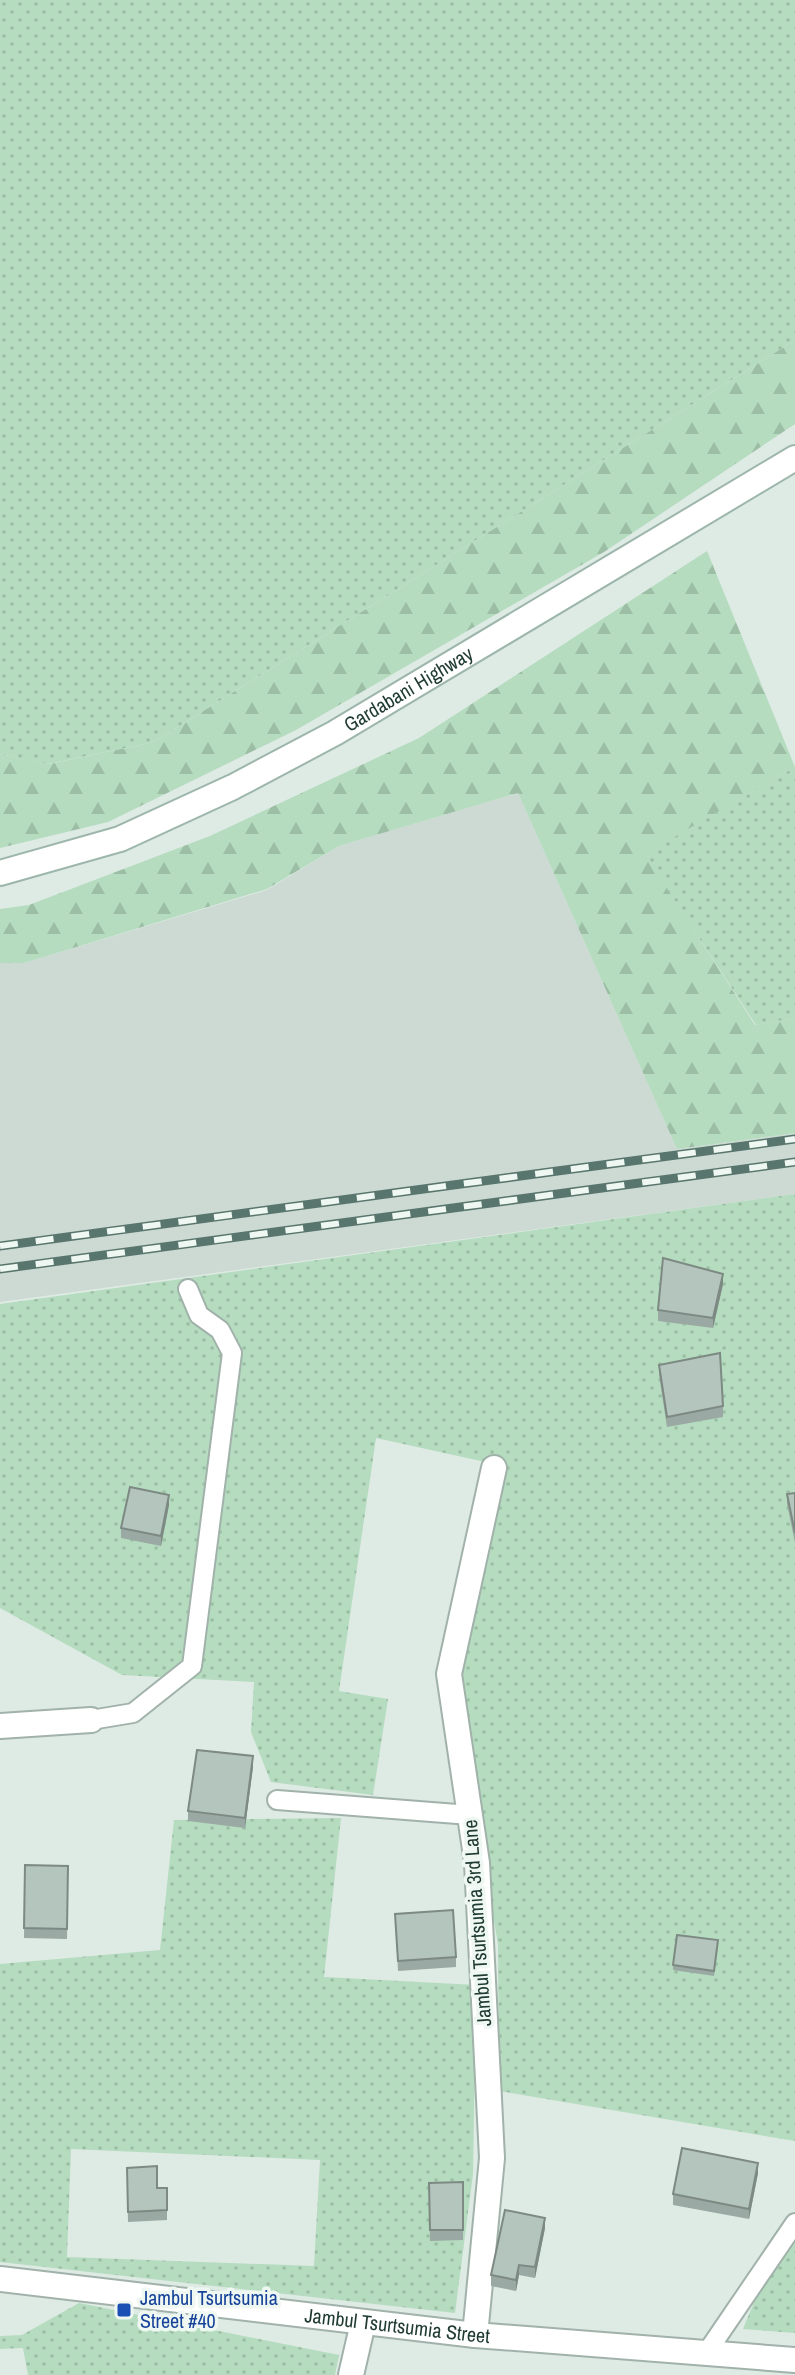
<svg xmlns="http://www.w3.org/2000/svg" width="795" height="2375" viewBox="0 0 795 2375" font-family="'Archivo Narrow',sans-serif">
  <defs>
    <pattern id="grass-dots" width="8" height="8" patternUnits="userSpaceOnUse" patternTransform="scale(2)"><rect width="8" height="8" fill="#b5dcbf"/><path d="M2 2h.1M6 6h.1" fill="none" stroke="#9bbea5" stroke-width="1.8" stroke-linecap="round"/></pattern>
    <pattern id="forest-firs" width="22" height="20" patternUnits="userSpaceOnUse" patternTransform="scale(2)"><rect width="22" height="20" fill="#b5dcbf"/><path d="M5 1l3.5 6h-7zM16 11l3.5 6h-7z" fill="#9bbea5"/></pattern>
  </defs>
  <rect width="100%" height="100%" fill="#deeae4"/>
  <path fill="#ccdad3" d="M518,793L677,1149L795,1133V1194L0,1302V963H24L267,890L339,846Z"/>
  <path fill="url(#grass-dots)" fill-rule="evenodd" d="M0,0H795V340L154,742L48,764L0,754Z
    M795,767V1018L756,1025L644,854Z
    M795,1194V2141L499,2091L498,1944L477,1822L460,1676L504,1466L376,1438L339,1691L388,1699L373,1795L271,1782L251,1732L254,1682L122,1675L0,1608V1304Z
    M341,1818L324,1977L476,1985L473,2174L455,2313L0,2262V1964L160,1950L174,1820ZM71,2149L320,2160L314,2266L67,2257Z
    M795,2242V2333L743,2329L760,2288Z
    M79,2303L339,2355L335,2375H28L23,2348L0,2349V2336L22,2335Z"/>
  <path fill="url(#forest-firs)" d="M795,340V424L604,552L296,730L108,822L0,848V754L49,764L154,742Z
    M707,551L795,767L645,854L755,1025L795,1018V1133L677,1149L518,793L339,846L267,889L24,963H0V909L29,905L210,836L419,738Z"/>
  <g fill="none" stroke-linecap="round" stroke-linejoin="round">
    <defs>
      <path id="service" d="M91,1720L133,1713L192,1666L232,1353L220,1330L199,1315L188,1289
        M277,1800L470,1815
        M707,2352L795,2223"/>
      <g id="minor">
        <path d="M0,1726L91,1720"/>
        <path id="s1" d="M0,2279L475,2335L795,2360"/>
        <path d="M475,2335L492,2158L477,1863L449,1674L494,1468"/>
        <path d="M351,2375L363,2323"/>
      </g>
      <g id="secondary">
        <path id="s2" d="M0,873L120,839L233,787L335,733L795,458"/>
      </g>
    </defs>
    <use href="#service" stroke="#a1b2ab" stroke-width="22"/>
    <use href="#minor" stroke="#a1b2ab" stroke-width="28"/>
    <use href="#secondary" stroke="#9db6ac" stroke-width="28"/>
    <use href="#service" stroke="#fff" stroke-width="18"/>
    <use href="#minor" stroke="#fff" stroke-width="24"/>
    <use href="#secondary" stroke="#fff" stroke-width="24"/>
    <defs>
      <path id="rail" d="M0,1246L795,1139
        M0,1269L795,1162"/>
    </defs>
    <use href="#rail" stroke="#59766e" stroke-width="9"/>
    <use href="#rail" stroke="#eef7f2" stroke-width="6" stroke-dasharray="18" stroke-linecap="butt"/>
  </g>
  <path fill="#9aa9a3" d="M723,1284L713,1328L658,1321V1310Z
    M659,1365L723,1406V1417L667,1427L659,1375Z
    M795,1493V1543L787,1504V1494Z
    M169,1505L161,1546L121,1538V1528Z
    M253,1767L245,1828L188,1821V1811Z
    M25,1865L68,1866L67,1939L24,1938Z
    M395,1914L456,1957V1967L398,1971Z
    M718,1945L714,1976L673,1970V1965Z
    M127,2168L157,2188H167V2220L128,2222Z
    M758,2173L749,2219L673,2205V2194Z
    M463,2182V2240L430,2241L429,2183Z
    M545,2228L535,2278L519,2275L516,2291L491,2286V2275Z"/>
  <path fill="#7d8a84" d="M723,1274V1284L713,1328V1318Z
    M169,1495V1505L161,1546V1536Z
    M253,1756V1767L245,1828V1818Z
    M758,2163V2173L749,2219V2209Z
    M545,2218V2228L535,2278V2267Z
    M519,2265V2275L516,2291V2280Z"/>
  <path fill="#b3c5bd" stroke="#7d8a84" stroke-width="2" d="M663,1258L723,1274L713,1318L658,1310Z
    M720,1353L723,1406L667,1417L659,1365Z
    M130,1487L169,1495L161,1536L121,1528Z
    M795,1493V1533L787,1494Z
    M197,1750L253,1756L245,1818L188,1811Z
    M25,1865L68,1866L67,1929L24,1928Z
    M453,1910L456,1957L398,1961L395,1914Z
    M677,1935L718,1940L714,1971L673,1965Z
    M682,2148L758,2163L749,2209L673,2194Z
    M157,2166V2188H167V2210L128,2212L127,2168Z
    M463,2182V2230H430L429,2183Z
    M505,2210L545,2218L535,2267L519,2265L516,2280L491,2275Z"/>
  <rect fill="#1a4fb4" stroke="#eef7f2" stroke-width="3" x="116" y="2302" width="16" height="16" rx="4"/>
  <g text-anchor="middle" stroke-width="7" stroke-linejoin="round" paint-order="stroke">
    <g font-size="20" fill="#1f3a32" stroke="#eef7f2">
      <text dy="7" stroke="none"><textPath href="#s2" startOffset="450">Gardabani Highway</textPath></text>
      <text transform="translate(477 1923) rotate(-94)" y="7">Jambul Tsurtsumia 3rd Lane</text>
      <text dy="7" stroke="none"><textPath href="#s1" startOffset="400">Jambul Tsurtsumia Street</textPath></text>
    </g>
    <g font-size="20" fill="#164399" stroke="#eef7f2" text-anchor="start">
      <text x="140" y="2305">Jambul Tsurtsumia<tspan x="140" dy="23">Street #40</tspan></text>
    </g>
  </g>
</svg>
